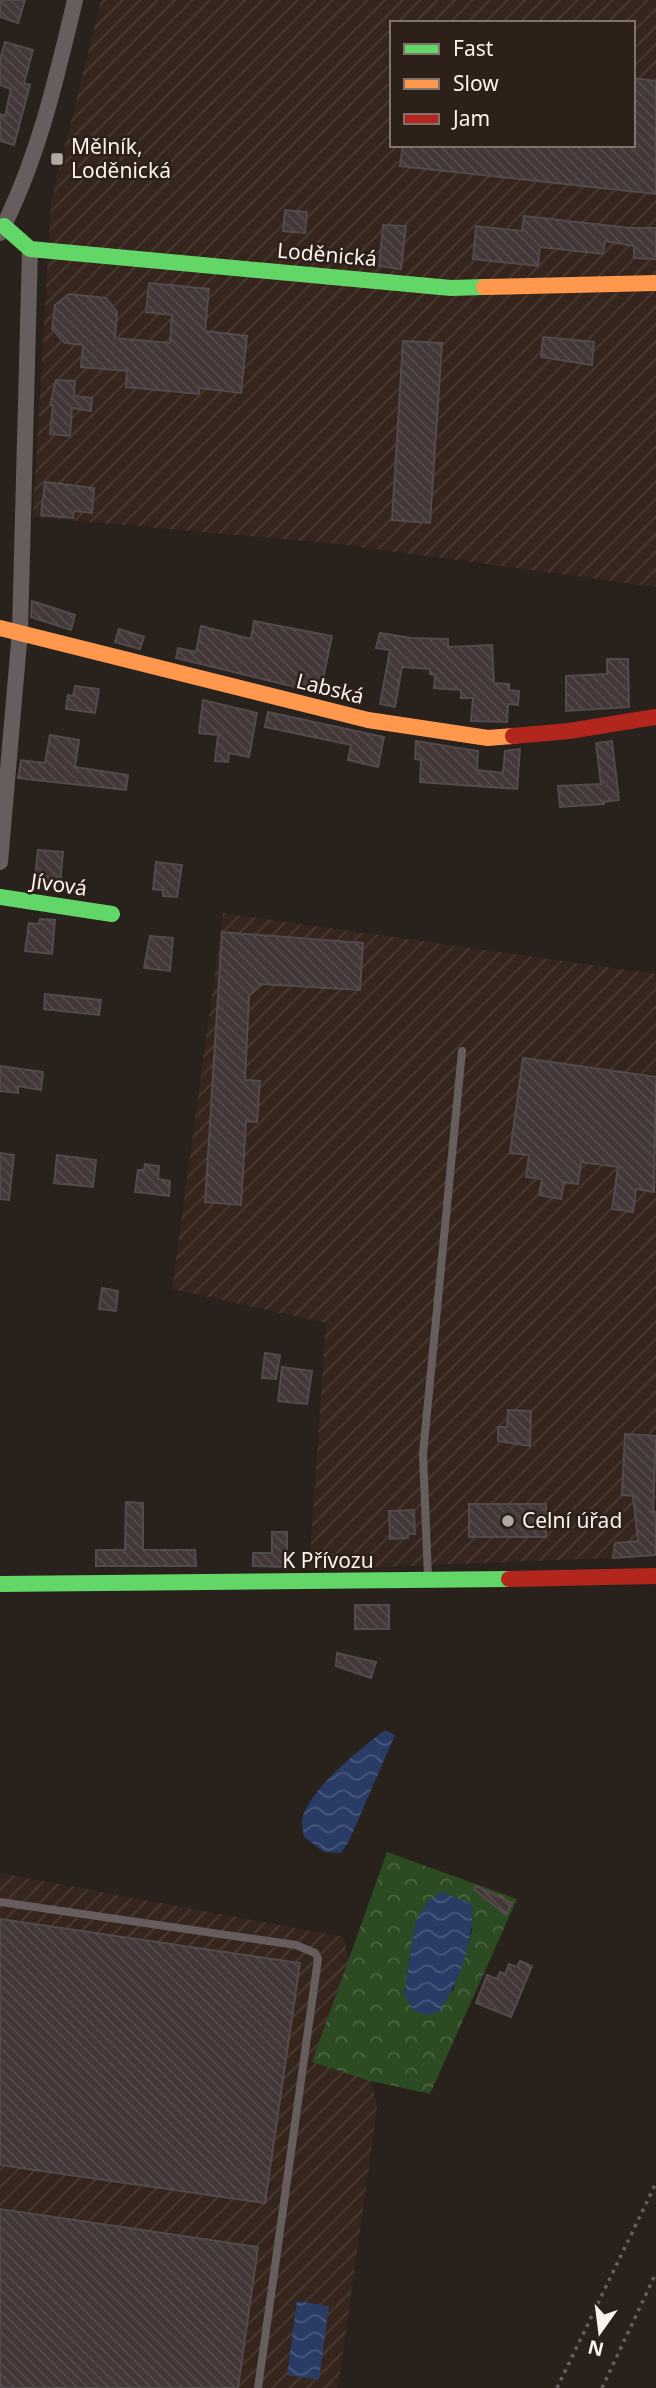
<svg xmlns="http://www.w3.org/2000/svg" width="656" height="2388" viewBox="0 0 656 2388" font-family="'Noto Sans',sans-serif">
  <defs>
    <pattern id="industrial-furrows" width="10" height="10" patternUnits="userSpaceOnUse" patternTransform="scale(1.75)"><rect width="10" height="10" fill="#35251d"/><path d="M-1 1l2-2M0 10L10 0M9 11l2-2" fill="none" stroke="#493a33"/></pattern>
    <pattern id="forest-crowns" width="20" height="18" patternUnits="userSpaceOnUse" patternTransform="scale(1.75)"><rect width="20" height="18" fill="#2d4b23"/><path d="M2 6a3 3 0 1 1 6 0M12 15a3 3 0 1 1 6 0" fill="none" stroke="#4c6543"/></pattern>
    <pattern id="water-waves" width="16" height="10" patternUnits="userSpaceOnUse" patternTransform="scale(1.75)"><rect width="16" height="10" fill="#293c66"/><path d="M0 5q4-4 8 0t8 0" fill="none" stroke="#49597c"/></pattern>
    <pattern id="building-back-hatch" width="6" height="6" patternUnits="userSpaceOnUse" patternTransform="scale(1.75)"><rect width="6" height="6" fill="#433738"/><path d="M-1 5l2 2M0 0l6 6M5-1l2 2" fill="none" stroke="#564b4b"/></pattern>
  </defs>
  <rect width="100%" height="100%" fill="#28211c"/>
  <path fill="url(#industrial-furrows)" fill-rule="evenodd" d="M101,0H656V587L337,544L33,517L51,202ZM392,23H633V145H392Z
    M223,913L656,974V1556L309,1570L326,1323L172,1289Z
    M0,1873L344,1937L377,2108L338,2388H0Z"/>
  <path fill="url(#forest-crowns)" fill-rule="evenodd" d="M387,1852L517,1899L430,2094L367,2080L312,2062ZM416,1920L473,1928L453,1991L404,1993Z"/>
  <path fill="url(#water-waves)" d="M385,1730L395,1735L349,1841L341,1853L324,1852L304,1837C303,1831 301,1821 303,1816C313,1786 360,1749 385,1730Z
    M442,1892L472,1904C474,1942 460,1980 439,2012L426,2015L413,2010L404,1994L416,1920L428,1901Z
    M297,2301L329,2306L319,2380L287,2375Z"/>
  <path fill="url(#building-back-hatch)" stroke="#524b4b" stroke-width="2" d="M0,0H25L18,23L0,17Z
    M5,42L33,50L24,83L30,85L14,145L0,141V114L5,116L11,89L0,85V59Z
    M633,78L656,81V194L400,166L403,145H633Z
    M285,210L307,212L305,233L283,231Z
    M524,216L630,228H656V259L634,258V246L605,241L603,254L540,247L538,266L473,259L476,226L522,231Z
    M383,225L406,226L401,269L379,266Z
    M149,283L209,289L205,331L247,336L241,393L199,388V394L126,387L127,371L81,367L83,345L65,343L52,329L55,305L69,294L106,298L117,312L115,338L170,343L172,315L146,312Z
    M543,337L594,342L592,365L541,357Z
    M403,341L442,343L430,523L392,520Z
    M56,380L75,381L74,396L92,398L91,411L72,408L70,436L50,434L53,405H50Z
    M45,482L94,488L92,513L74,511L73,518L41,515Z
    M32,601L75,615L71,630L31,617Z
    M254,621L332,636L320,693L176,658L178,648L196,652L201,626L251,639Z
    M119,629L144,637L140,649L115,642Z
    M380,633L411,638L448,639V647L492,645L494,683L509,684V690L519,691L518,705L508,704L507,722L471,721L473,698H461V690L434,688L435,675L430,674V669L402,667L395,707L380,704L390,650L376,648Z
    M607,659H628L629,707L566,711V676L607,674Z
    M75,686L99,689L95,713L66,709L68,695L73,696Z
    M203,700L257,713L249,757L229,753L228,762L215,761L218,735L199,733Z
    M268,712L384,737L378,767L348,760L351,745L265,727Z
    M50,735L79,740L75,767L128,775L126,790L18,778L21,760L45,763Z
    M416,741L478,751L477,770L503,773L505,751L520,749L517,789L420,782L421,760L415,759Z
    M612,741L619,800L604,802V804L560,807L558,786L601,784L596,743Z
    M38,850L63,852L60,884L45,883V878L35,877Z
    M156,862L182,865L177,897L163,896V890L153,889Z
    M40,919L55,920L52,954L25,951L29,923L39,924Z
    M222,932L363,943L360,990L262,984L249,996L245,1080L260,1081L257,1122L246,1121L241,1205L205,1202Z
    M150,936L173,938L170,971L144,968Z
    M45,994L101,1000L99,1015L44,1009Z
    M523,1058L656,1077L654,1192L636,1189L633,1212L612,1209L618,1167L581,1162L578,1184L564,1182L561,1199L539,1195L542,1179L526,1177L529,1155L510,1153Z
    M0,1066L43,1072L41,1090L18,1086V1093L0,1091Z
    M0,1153L14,1155L9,1200L0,1199Z
    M57,1155L96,1160L93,1187L54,1183Z
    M145,1164L159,1166L158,1179L170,1181L169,1196L135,1192L138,1170H144Z
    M102,1288L118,1291L116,1311L99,1309Z
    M265,1353L280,1355L276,1379L262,1378Z
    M282,1367L312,1371L307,1404L278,1401Z
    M508,1410L531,1411L530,1446L498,1441V1427H507Z
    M625,1434L656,1436L653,1512H656V1555L613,1558L615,1543L638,1541L633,1496L622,1495Z
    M126,1502L143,1503V1550H195L196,1566H96V1550H125Z
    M469,1504H546V1537H469Z
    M414,1510L415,1534H408V1538L390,1539L389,1511Z
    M272,1532H287V1567L253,1566V1553H272Z
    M355,1605H389V1629H355Z
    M337,1653L376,1662L371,1678L336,1666Z
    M476,1886L512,1903L506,1915L474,1889Z
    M0,1919L300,1963L265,2203L0,2165Z
    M520,1961L532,1966L511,2017L476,2003L487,1975L497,1979L500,1972L505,1974L509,1964L517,1967Z
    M0,2209L258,2247L238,2388H0Z"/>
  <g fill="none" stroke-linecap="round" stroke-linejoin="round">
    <path stroke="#655e5c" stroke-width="3.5" stroke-dasharray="3.5 5" stroke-linecap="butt" d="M557,2388L656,2183
      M602,2388L656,2273"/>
    <path stroke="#675d5c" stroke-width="8" d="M428,1578L423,1454L462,1051
      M0,1902L296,1945L315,1953L318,1959L258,2388"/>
    <path stroke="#675d5c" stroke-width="16" d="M0,233C38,159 56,80 75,0
      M0,862L20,631L30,249"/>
    <path stroke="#63d668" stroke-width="16" d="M4,226L30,249L451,288L484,287
      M0,897L112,914
      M0,1584L509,1579"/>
    <path stroke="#ff974d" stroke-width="16" d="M484,287L656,283
      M0,628L368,720L488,738L513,736"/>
    <path stroke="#b3261e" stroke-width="16" d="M513,736L569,731L656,717
      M509,1579L656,1576"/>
  </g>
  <g fill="#b1aaa4" stroke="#2c2018" stroke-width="2.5">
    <rect x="50" y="152" width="14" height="14" rx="3.5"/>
    <circle cx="508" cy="1521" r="7"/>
  </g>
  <g text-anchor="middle" stroke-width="5" stroke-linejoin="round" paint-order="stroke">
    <g font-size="21" fill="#fbf3ed" stroke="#2c2018" text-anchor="start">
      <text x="71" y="154">Mělník,<tspan x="71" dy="24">Loděnická</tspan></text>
      <text x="522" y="1528">Celní úřad</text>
    </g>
    <g font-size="21" fill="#fbf3ed" stroke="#2c2018">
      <text transform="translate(327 255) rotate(5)" y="7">Loděnická</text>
      <text transform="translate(330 689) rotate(14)" y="7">Labská</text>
      <text transform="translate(59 885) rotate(8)" y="7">Jívová</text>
      <text x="328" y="1568">K Přívozu</text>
    </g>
  </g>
  <rect x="390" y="21" width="245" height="126" fill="#2c2018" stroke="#7f746d" stroke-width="2"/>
  <rect x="404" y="44" width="35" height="10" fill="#63d668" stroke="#7f746d" stroke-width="2"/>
  <text x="453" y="56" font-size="21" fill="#fbf3ed">Fast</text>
  <rect x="404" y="79" width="35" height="10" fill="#ff974d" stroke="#7f746d" stroke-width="2"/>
  <text x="453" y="91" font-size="21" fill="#fbf3ed">Slow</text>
  <rect x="404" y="114" width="35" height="10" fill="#b3261e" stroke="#7f746d" stroke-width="2"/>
  <text x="453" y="126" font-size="21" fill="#fbf3ed">Jam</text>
  <g transform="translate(600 2332) rotate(194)" stroke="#2c2018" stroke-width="5" paint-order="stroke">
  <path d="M0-5L12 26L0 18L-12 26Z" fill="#fbf3ed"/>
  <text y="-10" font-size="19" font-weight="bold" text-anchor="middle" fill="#fbf3ed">N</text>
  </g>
</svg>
